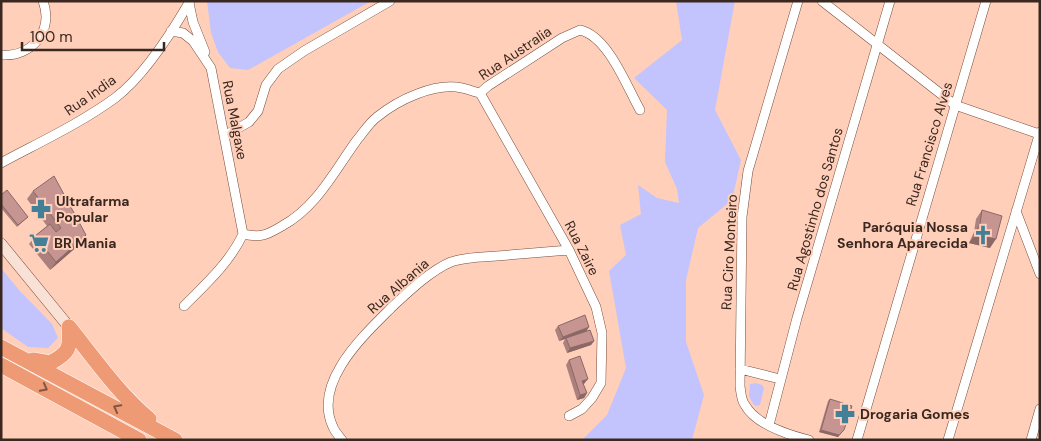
<svg xmlns="http://www.w3.org/2000/svg" width="1041" height="441" viewBox="0 0 1041 441" font-family="'DM Sans',sans-serif">
  <rect width="100%" height="100%" fill="#ffcfba"/>
  <path fill="#c3c3fe" d="M207,1H371L248,70L230,68L218,52L211,33Z
    M676,1H735L715,110L741,160L732,200L698,228L686,280V342L704,395L692,440H582L607,415L626,368L609,271L626,255L620,225L641,214L638,185L657,198L679,203L677,189L665,162L667,110L634,78L682,40Z
    M1,268L19,290L52,324L58,338L48,348L28,347L1,328Z
    M756,383L762,385L764,388L760,405L756,406L753,404L749,396L750,384Z"/>
  <g fill="none" stroke-linecap="round" stroke-linejoin="round">
    <defs>
      <path id="minor" d="M798,1L748,171L742,217L740,386C741,393 741,400 745,405C756,425 789,435 809,440
        M822,1L955,105L1039,134
        M189,3L193,22L205,52
        M171,31L183,33L193,41L211,68L243,234
        M1,55C32,57 54,31 43,1
        M480,93L569,250L596,307L602,333L601,383L592,398L582,409L569,416
        M224,136L249,122L258,111L266,85L278,69L304,51L390,1
        M1,163C38,143 81,123 115,98C143,77 172,32 190,1
        M1016,211L1040,274
        M243,234C261,238 267,235 282,226C317,207 335,170 357,140C363,133 369,123 377,117C398,100 435,82 462,88C468,89 474,92 480,93L488,86L562,38L580,30C608,36 627,87 640,110
        M184,306C206,284 230,262 243,234
        M740,369L780,379
        M769,425L797,318L890,1
        M342,440C339,436 335,432 333,427C312,383 363,336 391,308C407,293 431,270 451,262C465,257 482,257 497,256C521,254 545,252 569,250
        M857,440L986,1
        M948,440L1040,132
        M1031,440L1040,409"/>
      <path id="secondary" d="M1,244L69,327"/>
      <path id="motorway" d="M69,327C94,358 118,393 149,419
        M1,347L175,440
        M33,360L50,363C69,353 71,348 69,327
        M1,365L139,440"/>
    </defs>
    <use href="#minor" stroke="#764e3d" stroke-width="10"/>
    <use href="#secondary" stroke="#764e3d" stroke-width="12"/>
    <use href="#motorway" stroke="#fff" stroke-width="16"/>
    <use href="#minor" stroke="#fff" stroke-width="9"/>
    <use href="#secondary" stroke="#fae1d6" stroke-width="11"/>
    <use href="#motorway" stroke="#ed9a75" stroke-width="15"/>
  </g>
  <path fill="#ab807d" d="M33,191L80,244L50,270L29,244L35,236L47,226L27,199Z
    M1,195L28,217L17,227L1,208Z
    M982,210L990,248L969,243L974,232L976,219Z
    M558,326L586,331L594,341L591,345L567,353L563,343L565,339L559,341L555,330Z
    M569,360L584,384H583L587,393L584,398L577,400L566,365Z
    M830,399L844,430L838,437L819,432L828,401Z"/>
  <path fill="#8b6866" d="M86,235L80,244L50,270L56,262Z
    M975,235L996,239L990,248L969,243Z
    M589,327L586,332L559,341L563,337Z
    M594,341L591,345L567,353L570,348Z
    M588,379L584,384L579,385L582,381Z
    M587,393L584,398L577,400L580,395Z
    M821,430H844L838,437L819,432Z"/>
  <path fill="#c79591" stroke="#8b6866" d="M54,176L86,235L56,262L35,236L50,224L56,232L61,228L33,191Z
    M7,190L28,217L18,225L1,204V195Z
    M982,210L1002,216L996,239L975,235L980,224Z
    M585,315L589,327L563,337L558,326Z
    M590,330L594,341L570,348L566,338Z
    M580,356L588,379L582,381L587,393L580,395L569,360Z
    M830,399L852,406L844,430L839,435L821,430Z"/>
  <defs><path id="oneway-chevron" d="M-2-3.5L2.5 0L-2 3.5" fill="none" stroke-width="1.6" stroke-linecap="round" stroke-linejoin="round" transform="scale(1.25)"/></defs>
  <g stroke="#825642">
    <use href="#oneway-chevron" transform="translate(44 388) rotate(28)"/>
    <use href="#oneway-chevron" transform="translate(117 408) rotate(-152)"/>
  </g>
  <defs>
    <symbol id="pharmacy-bare" viewBox="-9 -9 18 18"><path d="M-2-6h4v4h4v4h-4v4h-4v-4h-4v-4h4Z" fill="#438097" stroke="#ffcfba" stroke-width="2.5" paint-order="stroke"/></symbol>
    <symbol id="church-bare" viewBox="-9 -9 18 18"><path d="M-1.2-6h2.4v3.5h3.3v2.4h-3.3V6h-2.4V-.1h-3.3v-2.4h3.3Z" fill="#438097" stroke="#ffcfba" stroke-width="2.5" paint-order="stroke"/></symbol>
    <symbol id="supermarket-bare" viewBox="-9 -9 18 18"><path d="M-6-5.5h2.5l.6 2H6L4.5 2H-2.5L-4.4-4H-6ZM-1.5 3.2a1.3 1.3 0 1 0 .1 0ZM3 3.2a1.3 1.3 0 1 0 .1 0Z" fill="#438097" stroke="#ffcfba" stroke-width="2.5" paint-order="stroke"/></symbol>
  </defs>
  <g fill-rule="evenodd">
    <use href="#pharmacy-bare" x="27" y="195" width="28" height="28"/>
    <use href="#church-bare" x="969" y="221" width="28" height="28"/>
    <use href="#supermarket-bare" x="25" y="229" width="28" height="28"/>
    <use href="#pharmacy-bare" x="831" y="400" width="28" height="28"/>
  </g>
  <g text-anchor="middle" stroke-width="4" stroke-linejoin="round" paint-order="stroke">
    <g font-size="14" fill="#3a2820" stroke="#ffcfba">
      <text transform="translate(515 53) rotate(-34)" y="5">Rua Australia</text>
      <text transform="translate(90 95) rotate(-35)" y="5">Rua India</text>
      <text transform="translate(235 120) rotate(79)" y="5">Rua Malgaxe</text>
      <text transform="translate(929 144) rotate(-73)" y="5">Rua Francisco Alves</text>
      <text transform="translate(815 209) rotate(-74)" y="5">Rua Agostinho dos Santos</text>
      <text transform="translate(582 248) rotate(63)" y="5">Rua Zaire</text>
      <text transform="translate(729 252) rotate(-87)" y="5">Rua Ciro Monteiro</text>
      <text transform="translate(398 286) rotate(-41)" y="5">Rua Albania</text>
    </g>
    <g font-size="14" font-weight="bold" fill="#3a2820" stroke="#ffcfba" text-anchor="start">
      <text x="56" y="206">Ultrafarma<tspan x="56" dy="16">Popular</tspan></text>
      <text x="968" y="232" text-anchor="end">Paróquia Nossa<tspan x="968" dy="16">Senhora Aparecida</tspan></text>
      <text x="54" y="248">BR Mania</text>
      <text x="860" y="419">Drogaria Gomes</text>
    </g>
  </g>
  <rect width="1041" height="441" fill="none" stroke="#3a2820" stroke-width="5"/>
  <path d="M22 42v8h142v-8" fill="none" stroke="#3a2820" stroke-width="2.5"/>
  <text x="30" y="42" font-size="15" fill="#3a2820" stroke="#ffcfba" stroke-width="4" paint-order="stroke">100 m</text>
</svg>
